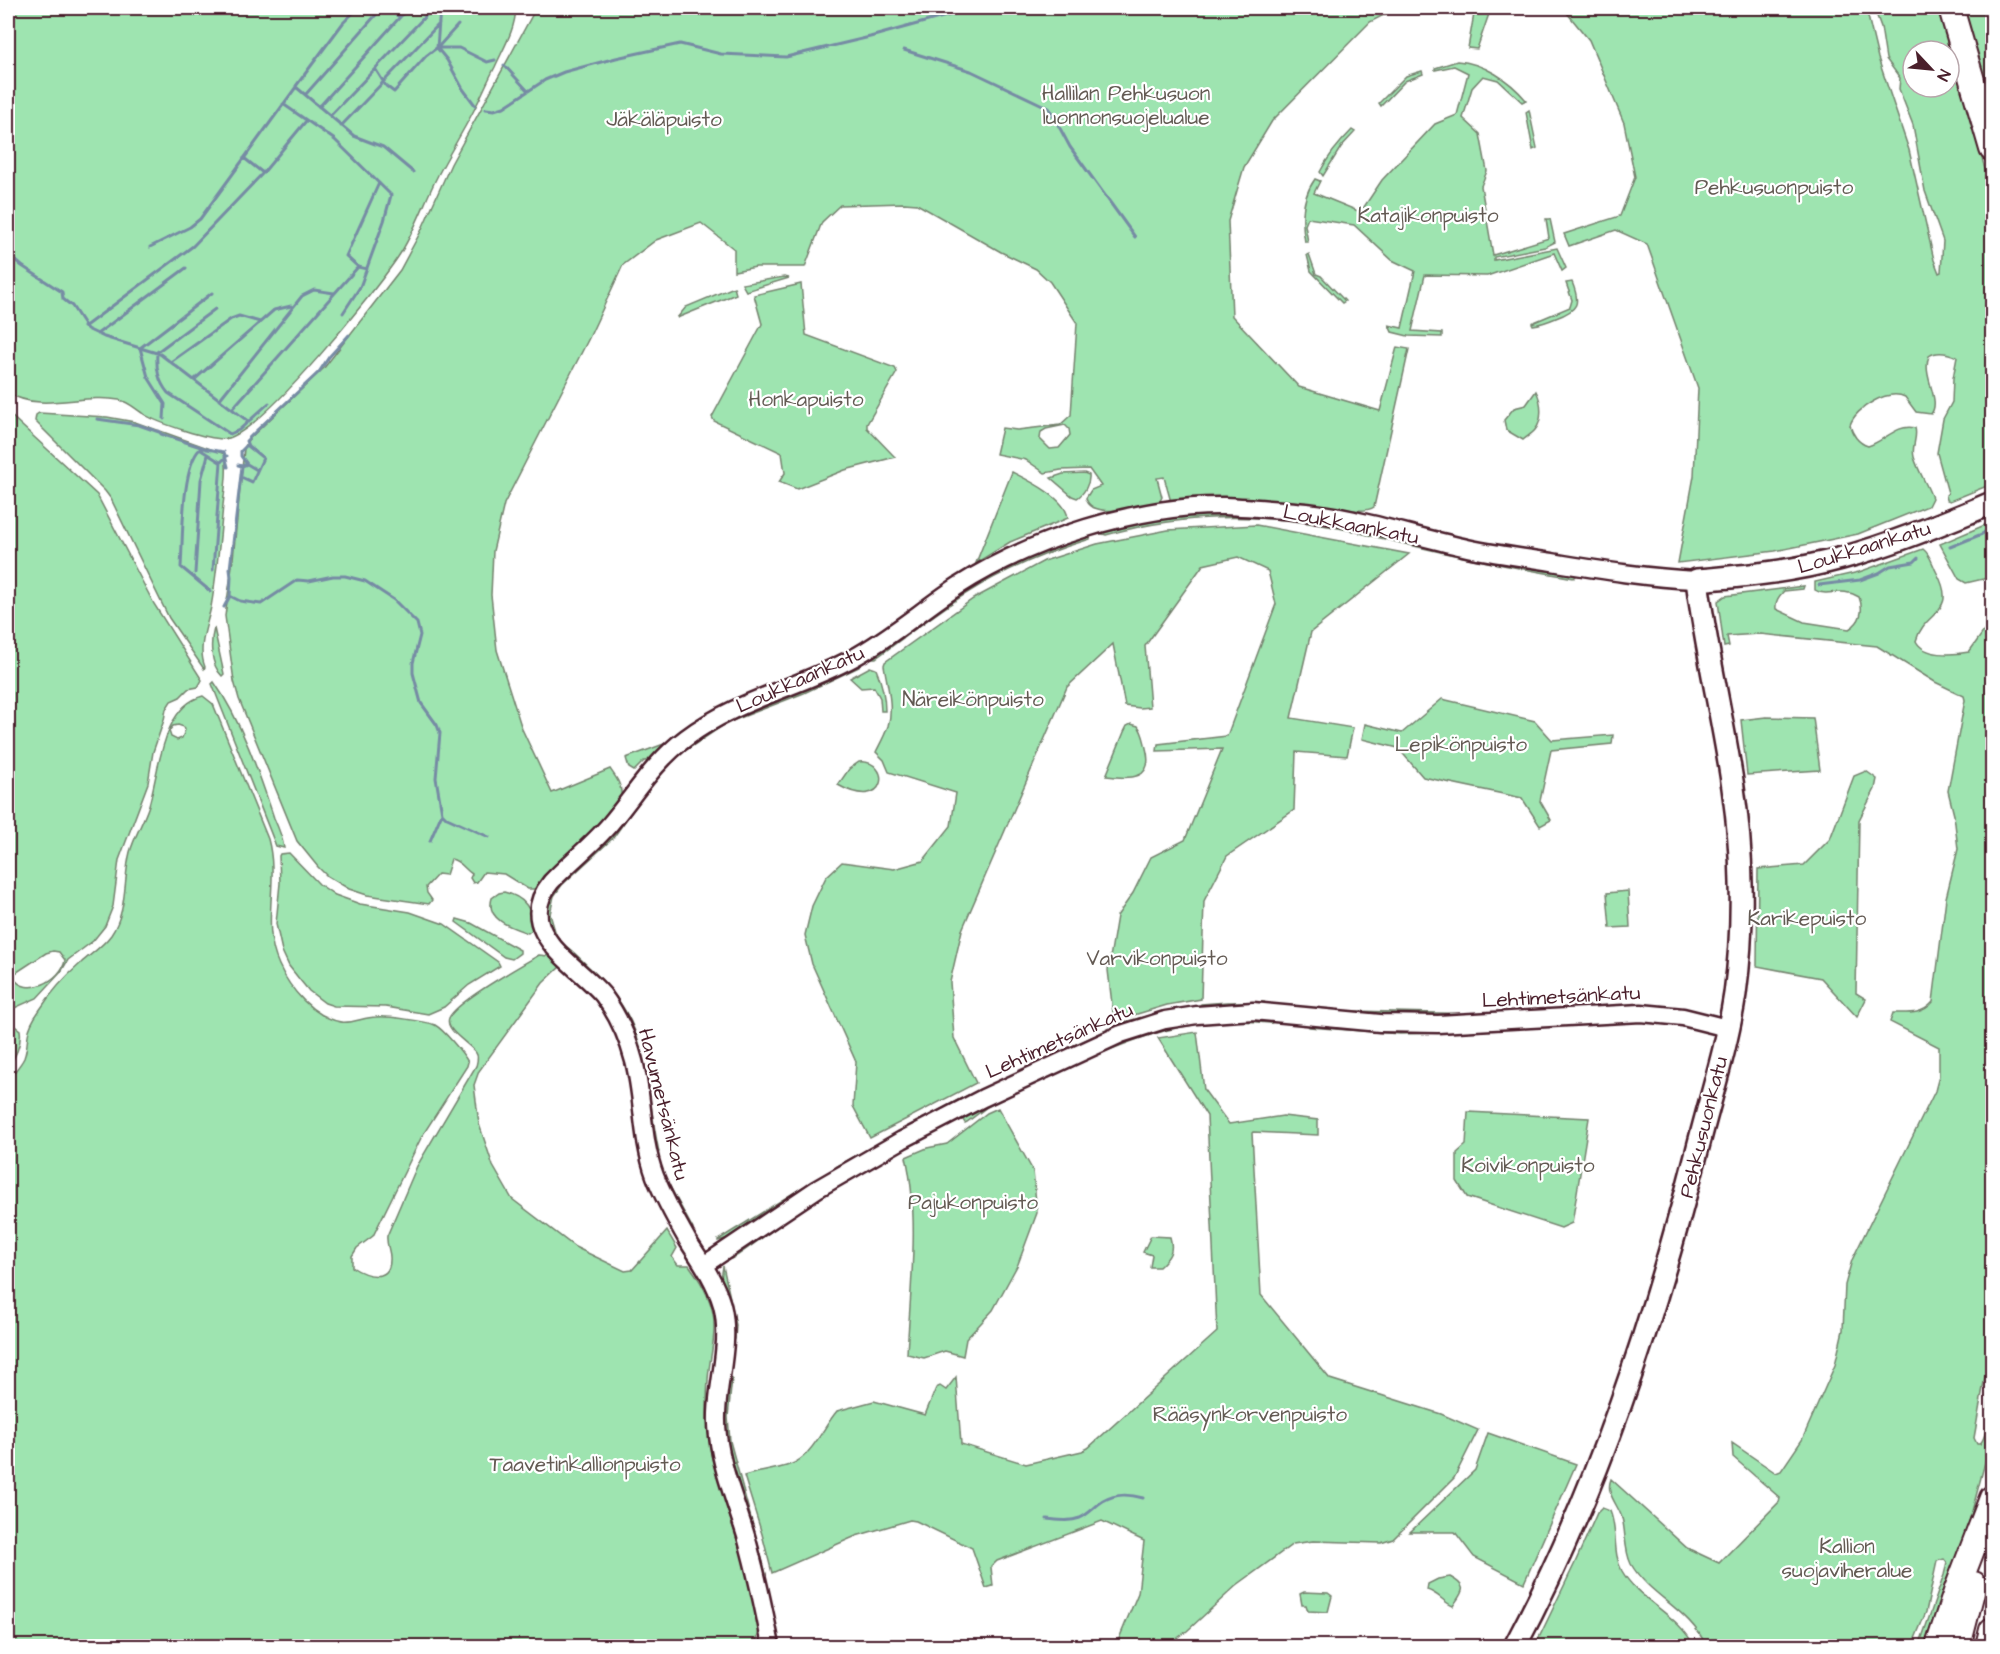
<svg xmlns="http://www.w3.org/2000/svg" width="2000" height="1654" viewBox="0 0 2000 1654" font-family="'Architects Daughter',sans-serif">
  <rect width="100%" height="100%" fill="#fff"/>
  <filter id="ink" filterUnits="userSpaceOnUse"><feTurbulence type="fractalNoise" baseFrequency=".0167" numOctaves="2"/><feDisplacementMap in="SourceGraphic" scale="12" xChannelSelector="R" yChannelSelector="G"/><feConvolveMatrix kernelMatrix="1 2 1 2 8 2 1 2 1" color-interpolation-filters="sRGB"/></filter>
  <g filter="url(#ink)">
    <path fill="#9ee4b0" stroke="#74826e" stroke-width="1.5" fill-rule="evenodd" d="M8,8H516C515,30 504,47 495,67C487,82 481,97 473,112C462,133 449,154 438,175C424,202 415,232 398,257C373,294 267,426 229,438C215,443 155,422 142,413C134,408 129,402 119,400C82,393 42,413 8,393Z
      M536,8H1397L1370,22L1272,121L1244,167L1228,221L1232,316L1299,387L1380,411L1397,347L1409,349L1374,507C1364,515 1329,506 1315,504C1268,497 1219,500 1171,502L1164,477L1157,478L1162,497L1159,503C1142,506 1091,521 1086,498L1091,490L1101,486L1089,469L1061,470L1045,473L1026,460L996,454L1002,428L1017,430L1060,425L1071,415L1077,323L1050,282L1036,269L1001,252L917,204L904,203L840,205L822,222L805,267H756L734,271V249L701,223L656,240L623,265L589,338L504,504L493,551L491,595L497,650L522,729L552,793L610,769C615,776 622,785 621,794C619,812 560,865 545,881L534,889H528L504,874L484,872L477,882L473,883L470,878L472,874C464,869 461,861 451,859L446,875L438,874L426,887L427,893L432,900L429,904L367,895L349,889L327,876L318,867L297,841L239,699L234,681L225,616L233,559L244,449L248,440L324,368L400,270L421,231L451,164ZM1065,425L1069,429L1070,435L1059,448L1050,449L1040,439L1041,432L1046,429Z
      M1475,8H1491L1477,49L1468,48Z
      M1563,8H1866L1878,58L1909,150L1934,260L1939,273L1941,272L1943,241L1925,191L1913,125L1899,89L1900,78L1886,59L1881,27L1874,8H1940L1992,194V484L1950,501L1947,500L1946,495L1948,493L1937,453L1943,419L1952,402L1953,378L1957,357C1948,353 1938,350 1929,356C1921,376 1942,400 1931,414L1916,412L1905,397C1888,389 1856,407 1850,425C1852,434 1858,443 1868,446C1884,442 1897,423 1915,428C1918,438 1911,446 1914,457C1918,471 1927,484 1932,498L1928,506L1858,534L1775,551L1678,563L1694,476L1698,388L1647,244L1616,230L1569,246L1564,234L1620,216L1635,177L1624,123L1589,40ZM1913,51H1949V87H1913Z
      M1961,8H1989L1992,19V113Z
      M1457,61C1484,63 1509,80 1526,100L1522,102L1498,80L1483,76L1472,88L1463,118L1480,134L1487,171L1481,186L1493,255L1549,238L1546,219H1550L1555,242L1545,247L1494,257V260L1557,248L1566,268L1562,271L1554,253L1487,276L1425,275L1412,331L1442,333V337L1408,336L1392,332L1389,325L1402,328L1415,271L1392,260L1354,225L1308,218L1305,225L1308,242H1305C1301,221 1302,197 1315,179L1320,181L1314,193L1358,211L1362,210L1382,180L1435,124L1457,115L1468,73L1454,66L1435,70V68Z
      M1422,71L1423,74L1405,81L1381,106L1379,103L1406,76Z
      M1529,110L1537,148L1533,150L1526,112Z
      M1352,130L1355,132L1341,147L1323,176L1320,172C1328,156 1339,143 1352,130Z
      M1309,254L1316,274L1321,276L1345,301L1342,303L1311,271L1307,255Z
      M784,277L789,278L746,291L742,284Z
      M1572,282C1581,304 1578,310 1556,318C1549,321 1541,324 1533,325L1532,323L1570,307L1572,300L1566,283Z
      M801,284L806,335L895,368L897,372L867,424V428L895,457L845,470L797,489L779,482L785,473L782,453L714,421L712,417L762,324L754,295Z
      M734,287L736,294L677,318L686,307Z
      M1536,391C1542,402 1543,420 1535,430C1532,434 1526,437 1523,440L1506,430L1504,420L1514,408L1526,405Z
      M8,413L97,495L154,604L202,680L198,687L188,689L180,697L171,701L166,709L164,720L153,752L148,783L119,860L113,906L105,926L93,941L68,960L61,972L37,998L12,1009L8,1015ZM53,951L59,952L65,960C62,980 26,999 13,977L14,974L46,953Z
      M39,413L107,417L135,422L225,454C228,470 225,488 223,505C220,539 217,574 211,607C207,626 197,648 205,667L204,669L169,618L111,499L105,491L35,421L36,415Z
      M1012,472C1028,480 1066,498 1068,518L1010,542L976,563Z
      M1084,473L1089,475C1090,483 1084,494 1077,498L1072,496L1051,478L1063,474Z
      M1204,514L1280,515L1355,528V530L1353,531C1271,513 1186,512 1106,535L1102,534V532L1139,522Z
      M1992,522V577L1966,583L1959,579L1940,544Z
      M1256,525L1409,554L1311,632L1291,718L1353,728L1347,756L1296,752L1294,810L1227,856L1204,901L1201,999L1167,1005L1114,1021L1108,970L1117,916L1133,893L1151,857L1185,840L1222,749L1157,751L1158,744L1227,736L1276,604L1268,571L1238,557L1203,565L1145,646L1150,707L1140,708L1125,706L1113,644L1067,687L962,930L950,982L954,1038L976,1083L870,1138L853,1106L856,1062L812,964L805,935L812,906L826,877L842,862L894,869L923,861L951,826L956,793L889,772L884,760L876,752C880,744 885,735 888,726C894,706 887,685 884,665L885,662L973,599L1044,561L1097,544L1168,530Z
      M1361,528L1577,574V575L1574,578C1502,566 1431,551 1360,533Z
      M1090,535V539C1047,552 1006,569 967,593C935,613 906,636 876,658H869L934,610L993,573L1052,547Z
      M1915,544L1914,547L1862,565L1812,575Z
      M1923,549C1931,555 1932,564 1937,573C1959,615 1924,610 1916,641C1924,657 1953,655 1969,652L1984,631L1992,624V1337L1974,1438L1977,1444H1980C1991,1431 1988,1395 1992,1377V1436L1966,1534L1928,1646H1919L1944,1575L1947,1563L1944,1559L1937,1561L1926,1612L1912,1646H1706C1691,1610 1649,1596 1631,1564C1624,1550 1626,1532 1622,1518C1618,1504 1605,1494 1611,1479L1687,1548L1719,1563L1779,1502L1780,1498L1733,1457L1732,1443L1776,1473L1781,1471L1802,1440L1835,1365L1843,1330L1845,1285L1852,1260L1935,1091L1939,1076V1047L1890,1022L1893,1013C1908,1013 1922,1015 1933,1002L1946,898L1958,849L1954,815L1948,791L1965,700L1964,696L1935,682L1877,646L1760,634L1727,636L1729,646L1724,647L1718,601L1725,596L1804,586L1803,589L1784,591C1779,596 1775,601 1776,609L1804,622L1849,629C1861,622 1864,610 1859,597C1841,586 1827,598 1815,590V582L1859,572Z
      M214,628L224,674L222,676C210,664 210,643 214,628Z
      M860,663L859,667L804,693L727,723L685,751L661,772L662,768L713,726Z
      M870,667L876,669C882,683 885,696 885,711H881L880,698L874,687L861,688L850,678Z
      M214,682C241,720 259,773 274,818C278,827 283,839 284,848L276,846L212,684Z
      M203,696L213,704L268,839C280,883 260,924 279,965C290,989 313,1017 341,1022C352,1024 364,1017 376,1017C387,1016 426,1021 435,1025C444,1030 463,1053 468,1062L467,1066L422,1136L373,1236L357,1248L352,1256V1267C364,1275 390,1284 390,1260C391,1252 386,1245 387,1236L417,1166L476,1066C477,1062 479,1057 476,1053C471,1044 444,1031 449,1018C455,1002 522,965 539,955L548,956L561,966L543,983L479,1071L474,1085L479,1124L493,1166L512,1199L575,1247L625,1271L632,1270L667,1231L677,1248L672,1257L678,1265H689C701,1281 714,1303 714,1324C715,1342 709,1361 708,1380C706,1406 707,1433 712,1459L750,1582L759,1630L757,1639L751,1646H8V1080C13,1073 20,1066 24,1058C27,1050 27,1043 28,1035C29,1027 34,1018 39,1011C50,994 66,976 81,963C91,954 103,946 111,935C128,910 123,880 130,852C135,835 144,821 149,805C159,772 162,706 203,696ZM178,725L184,727L185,730L182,738L177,740L171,737L169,731L173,726Z
      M1442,699L1535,721L1552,740L1613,735L1612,744L1551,750L1540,801L1551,820L1540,826L1522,798L1423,777L1398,748L1362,739L1365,724L1402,733Z
      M1766,717L1813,718L1820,770L1747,775L1741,720Z
      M1131,724L1138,726C1143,732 1144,740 1146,748C1155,781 1129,779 1106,776L1124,732L1127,726Z
      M672,741L648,761H644L634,771L629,768L626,758Z
      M859,762C892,759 889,814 838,785L849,769Z
      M1866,771L1877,779L1875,789L1859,820L1856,993L1866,999L1857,1017L1821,978L1757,966L1758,869L1804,865L1830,839L1854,776Z
      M656,778L613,838L562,885L554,896L550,914L557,938C544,924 547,911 550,893Z
      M289,853L319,884L335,895L360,904L410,912L444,924L498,962L500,966L469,985L444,1007L428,1014L386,1007L334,1006L325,1003L309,991L300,980L289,966L282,951L276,924L280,883L279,856L280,854Z
      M1628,891L1630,927L1610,928L1607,893Z
      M504,892C525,897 532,909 534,928L528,933C513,928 485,920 492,898L499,893Z
      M457,919L471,923L520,950V953L512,959L504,957L456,922Z
      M561,943C572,949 582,961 592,970C653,1027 643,1078 659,1152L657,1154L655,1153L640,1059Z
      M1227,1002H1265L1259,1005L1200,1006L1201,1004Z
      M1171,1010V1012L1060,1054H1055L1124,1022Z
      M1353,1011L1480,1014L1417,1018L1352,1013Z
      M1249,1017L1266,1020L1270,1023C1191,1014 1135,1038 1065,1069L1102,1049L1157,1028Z
      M8,1021L20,1030C22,1043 16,1056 8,1067Z
      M1307,1024L1438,1031V1033L1400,1034L1309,1027Z
      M1197,1032L1204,1090L1229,1124L1283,1116L1318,1120V1135L1253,1132L1252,1133L1261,1295L1330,1379L1441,1414L1478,1430L1454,1478L1393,1539L1381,1543L1313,1541L1293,1544L1237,1585L1187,1631L1167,1646H1116L1138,1593L1144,1541L1102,1521L997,1561L991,1567L993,1586L986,1588L972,1548L916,1521L910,1520L856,1536L772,1573L762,1534L744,1476C761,1470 789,1470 803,1457C817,1445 825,1425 837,1411L874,1401L925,1415L936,1388L940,1386L946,1390L956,1377L961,1444L1026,1464L1082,1451L1088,1448L1217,1332L1207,1116L1158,1038Z
      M1025,1069L1026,1071L835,1169L837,1166L958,1100Z
      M1032,1084L987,1107L967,1122L965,1123L963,1120L978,1108Z
      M998,1108L1033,1171L1037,1213L1018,1264L993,1310L966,1339L963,1356L945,1351L924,1358L907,1354C910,1293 920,1217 906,1157L927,1148L947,1144L987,1113Z
      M1468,1112L1589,1118L1572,1223L1561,1228L1467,1197L1457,1181V1153L1466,1145Z
      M1691,1130L1694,1131L1662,1239Z
      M667,1181L693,1229L692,1231L666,1183Z
      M803,1187L732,1237L718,1241V1240Z
      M808,1203H811L738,1255L731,1259H728Z
      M1151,1236L1170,1237C1174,1251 1170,1257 1159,1267H1150L1152,1255L1143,1252Z
      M723,1266L736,1325L735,1339H732L721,1279Z
      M728,1377L732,1378L728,1417L730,1441L766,1574L765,1576L729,1459L724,1425Z
      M1488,1433L1576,1464L1524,1583L1474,1557L1455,1532H1410L1475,1470Z
      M1602,1508L1610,1511C1618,1530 1612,1552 1622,1571C1639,1601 1679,1615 1694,1646H1535L1574,1565L1597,1513Z
      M1450,1577C1469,1587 1463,1591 1453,1606C1443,1602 1438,1593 1427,1590L1428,1584L1438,1579Z
      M1304,1592L1328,1593L1332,1596L1328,1612L1308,1611L1306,1605H1302L1300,1594Z"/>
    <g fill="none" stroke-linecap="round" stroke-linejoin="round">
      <path stroke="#768ba4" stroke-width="3" d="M383,8L400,17L409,8
        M440,8L437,48L447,60L463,89L475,105
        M439,48H459L487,62L495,60
        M904,50L971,71L1049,108L1070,147L1135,237
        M504,65L528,91
        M376,70L386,86L394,92L426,56L439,46L458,25
        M296,86L343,23L358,8
        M306,94L382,8
        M283,104L335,140L391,195L384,221L360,287L343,313
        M319,107L400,17
        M486,109L494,110L504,107L545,80L564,72L616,58L680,44L721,54L786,57L870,37L961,12
        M330,116L433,8
        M341,126L439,24
        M244,158L263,173
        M150,247L190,227L200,219L296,87L354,136L383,147L413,172
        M8,254L22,266L62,292L63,299L72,306L87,329L104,337L160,354L249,422
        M367,269L358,267L346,256L379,183
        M215,309L157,352C156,368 158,381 168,393L230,434L239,430L269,403
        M84,327L193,246L263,173L306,121
        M97,334L186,268
        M172,361L231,319L239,316L260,322
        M194,380L274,310L291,306
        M219,400L302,296L314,290L334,293
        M232,409L358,267
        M97,419L139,425L159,432
        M164,419L165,404L148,377L140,348L212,293
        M257,430L319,372L329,357L349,335
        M159,431L161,434L207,449L224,452L228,467
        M200,449C181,467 183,540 181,567L210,591
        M201,450L220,462
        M247,464L241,456V451L247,445
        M238,465L242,466L247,464L257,470
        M242,466L230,569L231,577L230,596L240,601L261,604L297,580L309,581L333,576H345L365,581L394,600L417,623L420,635L413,663V673L421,703L437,725L440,733L436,778L442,813L447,818L489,837
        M241,477L252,482L263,458L248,446L246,441L257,430
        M1950,547L1982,534L1992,527
        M213,570L221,462L227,456
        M195,573L201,480L208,455
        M1819,585L1860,580L1879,573L1890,566L1914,562L1918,558
        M224,607L230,596
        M430,841L442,813
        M1047,1519C1058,1520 1069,1522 1080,1518C1089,1514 1095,1506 1103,1501C1116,1493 1129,1494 1143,1498"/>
      <defs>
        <path id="minor" d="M704,1265L817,1189L902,1140L983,1098L1121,1034L1165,1020L1197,1015L1253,1011L1380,1023L1438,1024L1641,1013L1683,1017L1727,1028
          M771,1646C764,1609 756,1572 746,1536C736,1503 722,1470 718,1436C712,1393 733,1348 722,1305C715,1281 701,1261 688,1241C676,1220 664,1199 655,1176C641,1138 644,1099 634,1061C628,1038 617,1014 603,995C577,964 511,931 551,882C570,862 592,845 610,824C635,794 655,761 686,738C736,700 798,688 853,658C890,638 923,609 958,586C1031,539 1138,505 1224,506C1248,507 1271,509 1295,511C1352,515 1408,535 1463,547C1492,554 1522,557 1552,562C1600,570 1649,578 1697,580"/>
        <path id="major" d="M1515,1646C1598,1490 1653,1322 1697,1151C1710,1099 1727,1047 1735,994C1740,957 1742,920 1741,883C1740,780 1710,681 1697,580C1746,576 1795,571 1842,558C1893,544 1943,523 1992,503"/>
        <path id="highway" d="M1951,8L1992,149
          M1938,1646L1957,1589L1992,1498
          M1958,1646L1974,1584
          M1988,1646L1992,1630"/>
      </defs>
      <use href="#minor" stroke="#4a1f2b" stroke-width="21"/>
      <use href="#major" stroke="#4a1f2b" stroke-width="26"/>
      <use href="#highway" stroke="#4a1f2b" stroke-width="28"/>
      <use href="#minor" stroke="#fff" stroke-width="16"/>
      <use href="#major" stroke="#fff" stroke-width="21"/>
      <use href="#highway" stroke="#fff" stroke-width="24"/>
    </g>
  </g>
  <g text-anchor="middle" stroke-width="4.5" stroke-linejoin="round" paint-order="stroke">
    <g font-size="21" fill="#635a53" stroke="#fff">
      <text x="1126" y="100">Hallilan Pehkusuon<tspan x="1126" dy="24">luonnonsuojelualue</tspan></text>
      <text x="664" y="126">Jäkäläpuisto</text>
      <text x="1774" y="194">Pehkusuonpuisto</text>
      <text x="1428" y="222">Katajikonpuisto</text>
      <text x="806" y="406">Honkapuisto</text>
      <text x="973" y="706">Näreikönpuisto</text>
      <text x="1461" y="751">Lepikönpuisto</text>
      <text x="1807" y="925">Karikepuisto</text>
      <text x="1157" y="965">Varvikonpuisto</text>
      <text x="1528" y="1172">Koivikonpuisto</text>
      <text x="973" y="1209">Pajukonpuisto</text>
      <text x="1250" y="1421">Rääsynkorvenpuisto</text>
      <text x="585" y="1471">Taavetinkallionpuisto</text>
      <text x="1847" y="1553">Kallion<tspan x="1847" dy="24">suojaviheralue</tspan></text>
    </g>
    <g font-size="21" fill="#4a1f2b" stroke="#fff">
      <text transform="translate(1351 524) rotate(11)" y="7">Loukkaankatu</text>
      <text transform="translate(1864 547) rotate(-17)" y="7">Loukkaankatu</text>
      <text transform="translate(800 679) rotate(-24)" y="7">Loukkaankatu</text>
      <text transform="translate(1561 996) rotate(-3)" y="7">Lehtimetsänkatu</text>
      <text transform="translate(1059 1040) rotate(-24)" y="7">Lehtimetsänkatu</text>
      <text transform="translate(664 1104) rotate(76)" y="7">Havumetsänkatu</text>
      <text transform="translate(1703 1127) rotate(-76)" y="7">Pehkusuonkatu</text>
    </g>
  </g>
  <rect width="2000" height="1654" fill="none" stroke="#fff" stroke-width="30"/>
  <rect x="15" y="15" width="1970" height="1624" fill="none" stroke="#4a1f2b" stroke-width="2" filter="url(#ink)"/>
  <g transform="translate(1931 69) rotate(116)"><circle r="28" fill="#ffffff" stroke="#b7a5aa" stroke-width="1.5"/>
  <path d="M0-4.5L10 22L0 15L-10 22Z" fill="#4a1f2b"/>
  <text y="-9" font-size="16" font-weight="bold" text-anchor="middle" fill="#4a1f2b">N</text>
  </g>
</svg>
